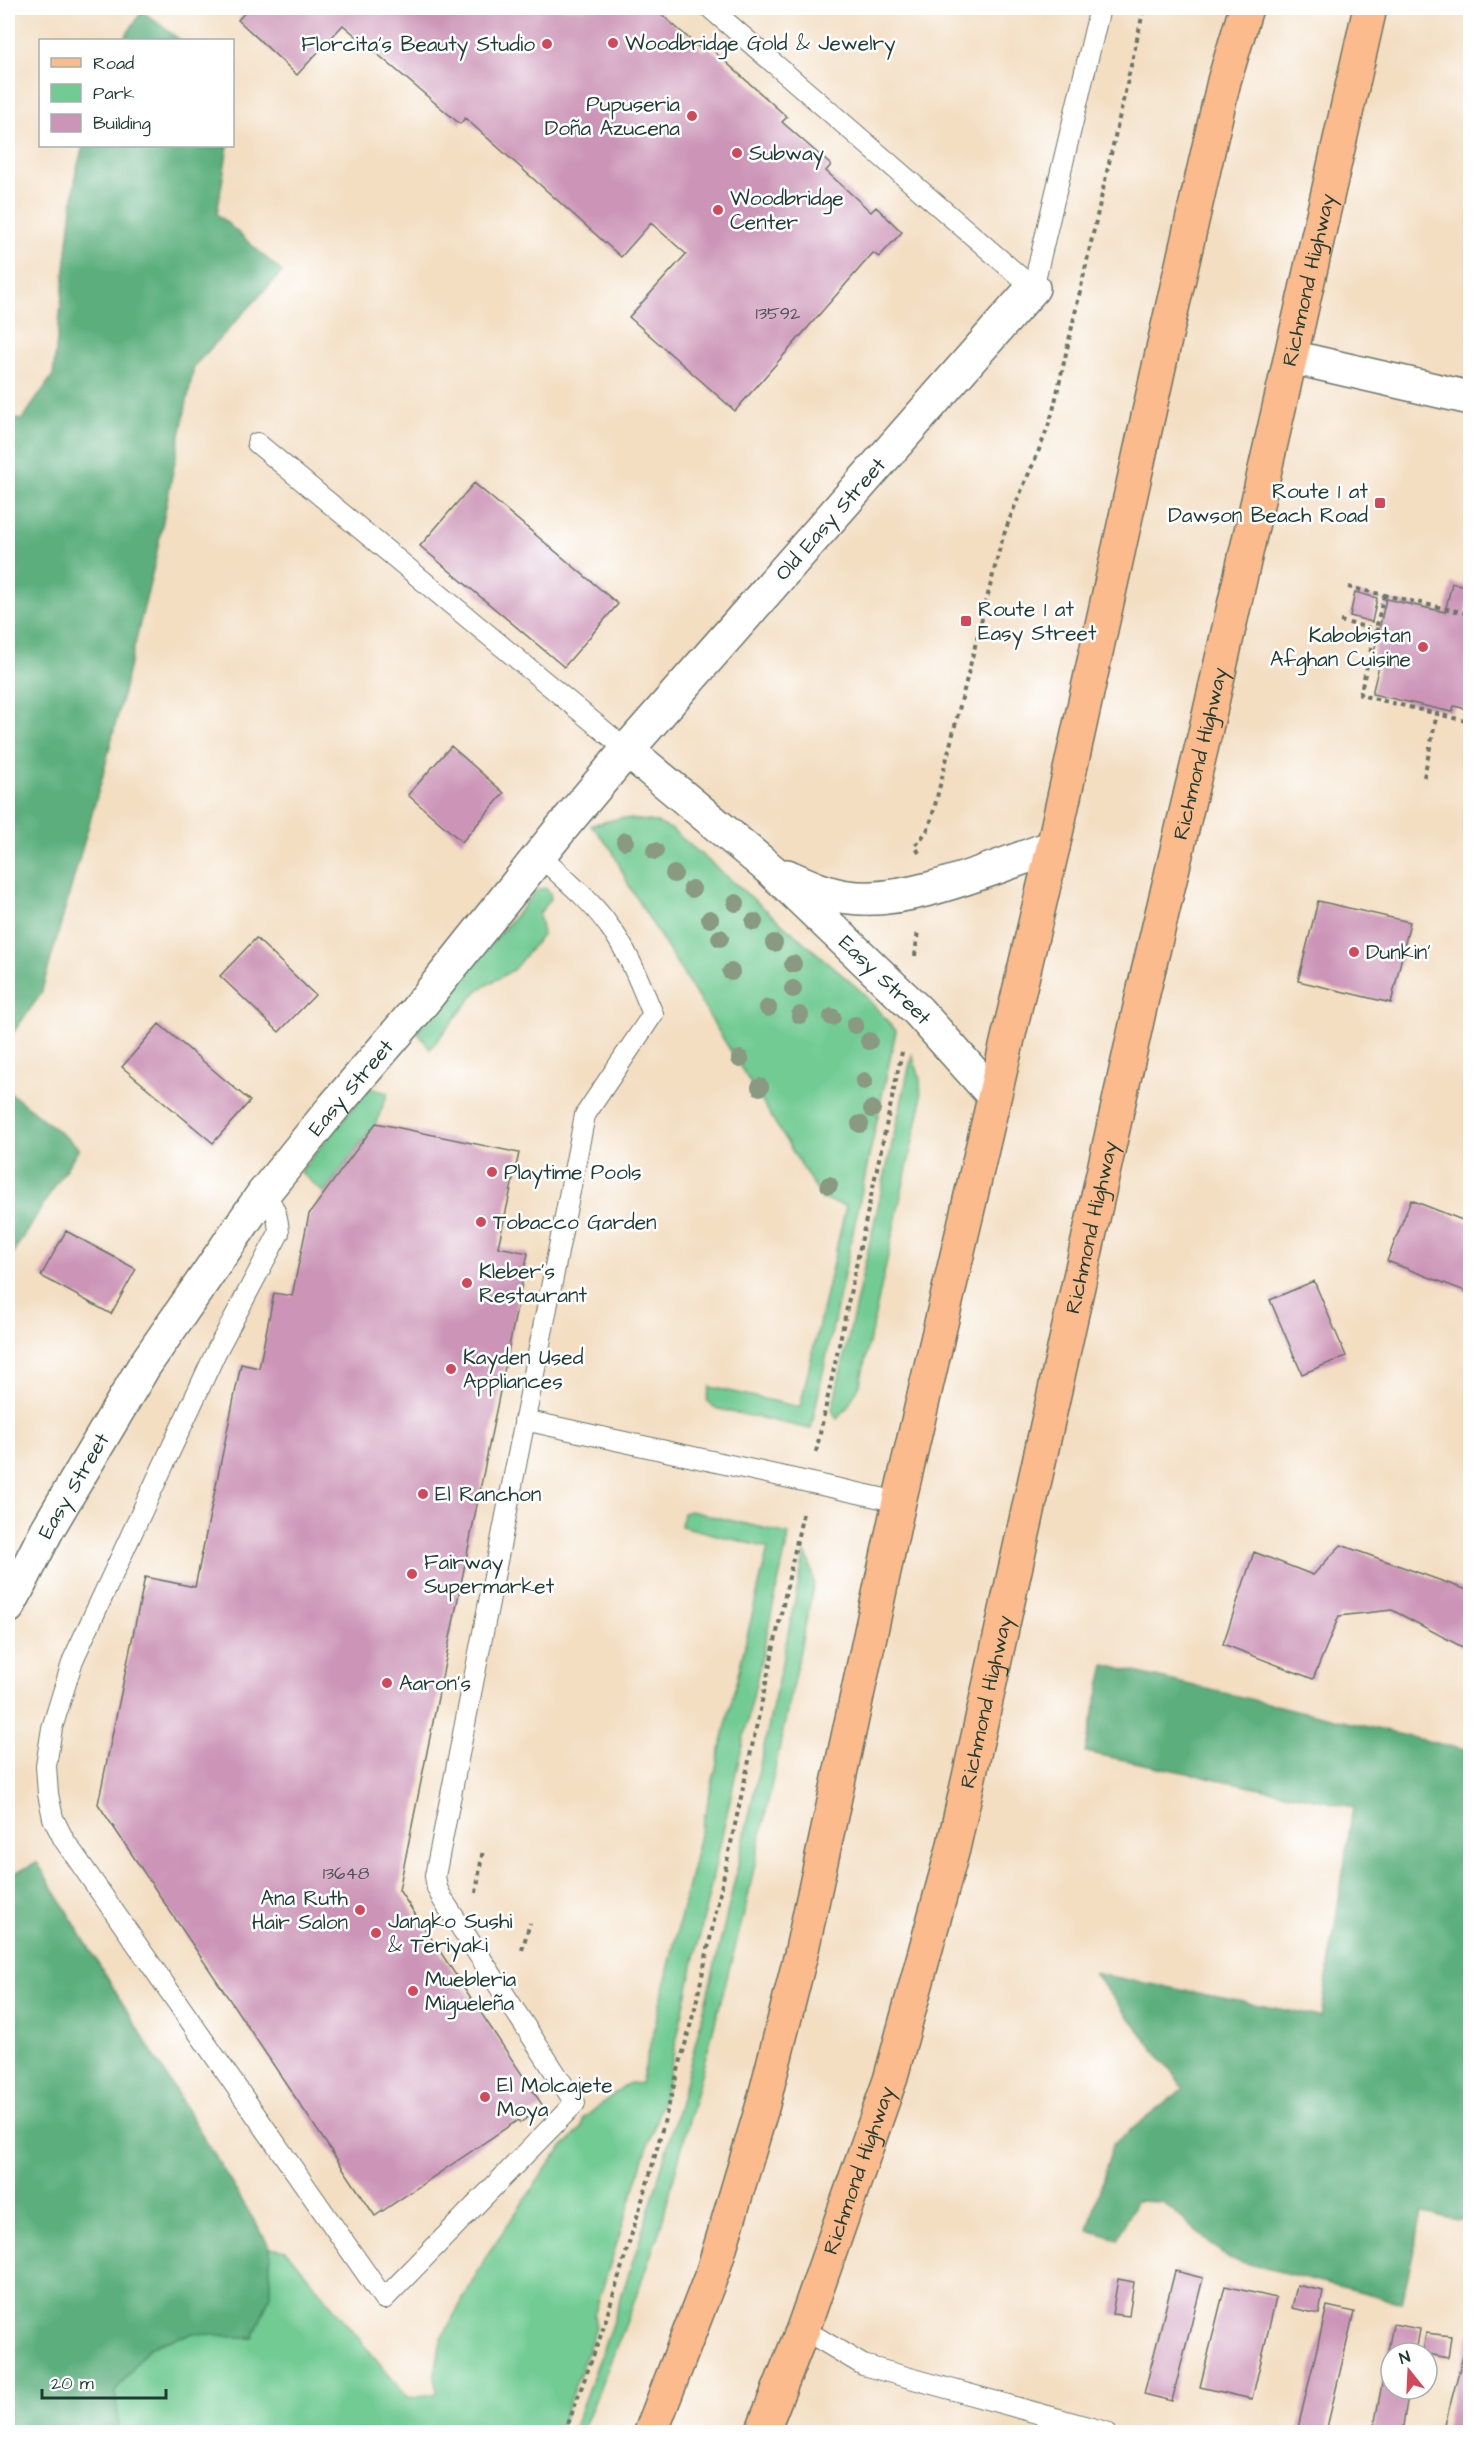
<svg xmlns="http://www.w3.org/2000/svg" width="1478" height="2440" viewBox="0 0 1478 2440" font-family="'Architects Daughter',sans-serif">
  <rect width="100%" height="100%" fill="#fff"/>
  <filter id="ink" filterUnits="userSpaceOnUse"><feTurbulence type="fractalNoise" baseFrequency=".0167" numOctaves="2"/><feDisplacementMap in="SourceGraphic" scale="12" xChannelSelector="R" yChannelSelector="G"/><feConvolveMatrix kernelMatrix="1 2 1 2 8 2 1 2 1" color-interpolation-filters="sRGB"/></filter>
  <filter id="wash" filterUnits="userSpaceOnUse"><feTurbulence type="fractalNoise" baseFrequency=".008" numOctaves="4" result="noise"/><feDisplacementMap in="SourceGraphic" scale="24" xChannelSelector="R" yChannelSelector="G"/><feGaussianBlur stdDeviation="1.35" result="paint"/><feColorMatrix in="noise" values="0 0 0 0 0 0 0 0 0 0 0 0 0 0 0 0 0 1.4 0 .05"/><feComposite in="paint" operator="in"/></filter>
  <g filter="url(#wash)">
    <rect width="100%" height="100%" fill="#f3dec2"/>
    <path fill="#71cb93" stroke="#488464" stroke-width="1.5" d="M621,818L655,822L671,829L860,990L896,1031L811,1429L714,1408L707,1400L710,1387L800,1407L846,1206L822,1199L629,886L612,850L591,825Z
      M545,888L550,893L551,898L539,914L543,934L513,970L478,990L430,1049L417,1031L537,890Z
      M912,1055L920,1077L921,1104L860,1384L847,1408L837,1419L832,1410Z
      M369,1088L388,1093L376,1123L324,1193L300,1172Z
      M690,1511L789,1534L665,2092L594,2315L596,2328L558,2432H120L115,2392L149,2347L193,2333L253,2338L270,2296V2247L286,2250L408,2398L436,2393L435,2375L441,2340L487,2255L554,2157L582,2128L583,2119L624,2086L630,2083L641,2084L768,1548L681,1526L683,1513Z
      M805,1553L809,1560L814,1584L746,1906L660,2229L629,2316L582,2432H572C684,2149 742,1850 805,1553Z"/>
    <path fill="#5caf7d" stroke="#3e7658" stroke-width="1.5" d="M142,11L180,40H123Z
      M83,146H228L217,214L282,272L194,366L154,566L103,775L41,994L8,1040V417L22,420L53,375L76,172Z
      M8,1091L79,1148L8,1261Z
      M1105,1665L1470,1751V2222L1422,2213L1402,2302L1229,2259L1163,2202L1136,2201L1118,2239L1088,2230L1113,2144L1184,2088L1094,1973L1321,2017L1353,1807L1085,1752Z
      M37,1862L270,2247V2296L253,2338L193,2333L149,2347L115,2392L120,2432H8V1877Z"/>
    <g id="blocks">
      <path fill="#cc95b7" d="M249,8H662L659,12L703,51L709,47L787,117L782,122L831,165L826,171L871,212L876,207L902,232L879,257L873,253L735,411L629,317L686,254L651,223L621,257L465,118L460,124L343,25L297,75L238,20Z
        M474,483L618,604L564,667L420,546Z
        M1452,583L1470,587L1465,617L1470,618V710L1454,706L1452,712L1372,694L1379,666L1371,665L1386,599L1445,612Z
        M1355,592L1377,598L1372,622L1350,616Z
        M451,746L504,793L462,842L408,795Z
        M1318,901L1410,922L1391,1003L1298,981Z
        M256,938L315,995L279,1032L220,976Z
        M159,1024L250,1101L213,1143L122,1067Z
        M376,1123L519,1153L498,1247L528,1253L399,1890L543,2106L520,2123L518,2120L375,2216L98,1804L145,1577L195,1587L241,1364L259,1368L274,1293L292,1296L309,1214Z
        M1411,1200L1470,1223V1293L1387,1261Z
        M66,1231L136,1269L111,1314L41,1276Z
        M1314,1281L1346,1356L1302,1374L1270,1300Z
        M1341,1545L1470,1591V1651L1392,1610L1339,1616L1313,1679L1223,1644L1254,1552L1313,1575Z
        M1175,2271L1203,2278L1172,2401L1144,2394Z
        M1118,2279L1134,2282L1129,2316L1112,2314Z
        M1297,2285L1323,2291L1319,2314L1292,2308Z
        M1225,2286L1276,2298L1252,2399L1200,2387Z
        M1327,2306L1354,2312L1326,2432H1317L1298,2428Z
        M1393,2324L1420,2329L1416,2353H1391V2389H1409L1402,2432H1373Z
        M1426,2333L1451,2336L1448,2358L1423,2353Z
        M1469,2333H1470V2432H1443Z"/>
    </g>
  </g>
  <g filter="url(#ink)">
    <use href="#blocks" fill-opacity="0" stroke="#697566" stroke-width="1.5"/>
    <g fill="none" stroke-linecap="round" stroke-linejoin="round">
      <defs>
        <path id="service" d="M710,8L1033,288L1100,8
          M257,443L627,750
          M263,1194C275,1205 278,1217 279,1233L216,1352L73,1660L52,1728L46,1766L48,1794L53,1818L64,1840L384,2299L575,2103L443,1900L437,1888L435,1876L585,1115L653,1014C640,984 629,952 609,926C590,899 563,878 540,856
          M524,1420L899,1502
          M803,2329L863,2365L1106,2432"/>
        <g id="minor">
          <path d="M1291,357L1470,398"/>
          <path id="s1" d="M627,750L771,870L918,1011L994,1096"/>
          <path d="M787,876C807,885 826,894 848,897C908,906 994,867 1053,847"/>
          <path id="s2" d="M8,1607L47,1530L144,1366L263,1194L332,1109L415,1012L560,830L627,750L1033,288"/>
        </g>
        <g id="primary">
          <path d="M651,2432L713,2271L762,2108L801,1954L899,1502L1053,847L1166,335L1224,81L1246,8"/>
          <path id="s3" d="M762,2432L803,2329L890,2080L953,1849L1144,989L1208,720L1370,8"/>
        </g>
      </defs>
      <use href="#service" stroke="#697566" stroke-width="22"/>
      <use href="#minor" stroke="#697566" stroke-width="36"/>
      <use href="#primary" stroke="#697566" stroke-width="36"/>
      <path stroke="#697566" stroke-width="4" stroke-dasharray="4.5 4.5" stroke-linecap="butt" d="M1348,587L1470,614
        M1384,595L1360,695L1470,722
        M1340,621L1379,630
        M1424,777L1436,718
        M919,853L915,846L927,831L931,821L1000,547C1014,500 1039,458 1053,411L1144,8
        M915,956L918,930
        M816,1452L902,1052
        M476,1893L483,1849
        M522,1950L530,1923
        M565,2432L602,2332L650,2174L695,2008L803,1513"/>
      <use href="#service" stroke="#fff" stroke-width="20"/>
      <use href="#minor" stroke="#fff" stroke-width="33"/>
      <use href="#primary" stroke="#fbbb8c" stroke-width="33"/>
    </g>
    <g fill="#8a9981">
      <circle cx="625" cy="841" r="9"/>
      <circle cx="655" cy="851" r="9"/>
      <circle cx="674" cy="874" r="9"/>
      <circle cx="692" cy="889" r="9"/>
      <circle cx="736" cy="903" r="9"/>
      <circle cx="710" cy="919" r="9"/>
      <circle cx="754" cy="922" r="9"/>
      <circle cx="720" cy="938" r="9"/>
      <circle cx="774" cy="943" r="9"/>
      <circle cx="793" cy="964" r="9"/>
      <circle cx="731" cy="972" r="9"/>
      <circle cx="793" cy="989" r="9"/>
      <circle cx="768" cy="1008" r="9"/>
      <circle cx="800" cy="1015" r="9"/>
      <circle cx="832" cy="1017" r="9"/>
      <circle cx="855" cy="1025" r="9"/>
      <circle cx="869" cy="1041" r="9"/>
      <circle cx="740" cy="1059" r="9"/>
      <circle cx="864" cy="1081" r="9"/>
      <circle cx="760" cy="1087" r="9"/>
      <circle cx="872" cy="1109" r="9"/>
      <circle cx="860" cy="1124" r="9"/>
      <circle cx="829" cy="1185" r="9"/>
    </g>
  </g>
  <g fill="#d1495b" stroke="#fff" stroke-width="2">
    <circle cx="613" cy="43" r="6"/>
    <circle cx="547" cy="44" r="6"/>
    <circle cx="692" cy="116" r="6"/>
    <circle cx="737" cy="153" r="6"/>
    <circle cx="718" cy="210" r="6"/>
    <rect x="1374" y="497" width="12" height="12" rx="3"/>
    <rect x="960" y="615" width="12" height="12" rx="3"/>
    <circle cx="1423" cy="647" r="6"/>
    <circle cx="1354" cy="952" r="6"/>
    <circle cx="492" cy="1172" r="6"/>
    <circle cx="481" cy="1222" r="6"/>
    <circle cx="467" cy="1283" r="6"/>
    <circle cx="451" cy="1369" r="6"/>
    <circle cx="423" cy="1494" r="6"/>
    <circle cx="412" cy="1574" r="6"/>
    <circle cx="387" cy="1683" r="6"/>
    <circle cx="360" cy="1910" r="6"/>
    <circle cx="376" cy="1933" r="6"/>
    <circle cx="413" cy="1991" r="6"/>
    <circle cx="485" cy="2097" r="6"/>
  </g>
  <g text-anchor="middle" stroke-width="5" stroke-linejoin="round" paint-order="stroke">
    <g font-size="18" fill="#4a5355">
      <text x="778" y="319">13592</text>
      <text x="346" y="1879">13648</text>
    </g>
    <g font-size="21" fill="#1f3d34" stroke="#fff" text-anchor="start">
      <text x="625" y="50">Woodbridge Gold &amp; Jewelry</text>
      <text x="535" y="51" text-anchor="end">Florcita's Beauty Studio</text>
      <text x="680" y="111" text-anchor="end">Pupuseria<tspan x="680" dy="24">Doña Azucena</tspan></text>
      <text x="749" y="160">Subway</text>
      <text x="730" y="205">Woodbridge<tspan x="730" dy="24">Center</tspan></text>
      <text x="1368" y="498" text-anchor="end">Route 1 at<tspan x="1368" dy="24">Dawson Beach Road</tspan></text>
      <text x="978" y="616">Route 1 at<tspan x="978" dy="24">Easy Street</tspan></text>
      <text x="1411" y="642" text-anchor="end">Kabobistan<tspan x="1411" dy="24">Afghan Cuisine</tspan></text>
      <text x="1366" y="959">Dunkin'</text>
      <text x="504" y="1179">Playtime Pools</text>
      <text x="493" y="1229">Tobacco Garden</text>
      <text x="479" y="1278">Kleber's<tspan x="479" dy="24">Restaurant</tspan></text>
      <text x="463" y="1364">Kayden Used<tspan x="463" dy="24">Appliances</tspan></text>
      <text x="435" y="1501">El Ranchon</text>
      <text x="424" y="1569">Fairway<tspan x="424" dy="24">Supermarket</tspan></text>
      <text x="399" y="1690">Aaron's</text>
      <text x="348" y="1905" text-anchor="end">Ana Ruth<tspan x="348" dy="24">Hair Salon</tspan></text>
      <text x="388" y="1928">Jangko Sushi<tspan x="388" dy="24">&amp; Teriyaki</tspan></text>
      <text x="425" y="1986">Muebleria<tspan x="425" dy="24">Migueleña</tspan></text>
      <text x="497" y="2092">El Molcajete<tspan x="497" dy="24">Moya</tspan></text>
    </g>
    <g font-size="21" fill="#1f3d34" stroke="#fff">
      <text dy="7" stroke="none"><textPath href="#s3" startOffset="2223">Richmond Highway</textPath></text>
      <text dy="7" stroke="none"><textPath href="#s2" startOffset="1368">Old Easy Street</textPath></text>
      <text dy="7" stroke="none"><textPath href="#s3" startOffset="1737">Richmond Highway</textPath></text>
      <text dy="7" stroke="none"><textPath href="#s1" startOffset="346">Easy Street</textPath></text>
      <text dy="7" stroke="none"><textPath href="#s2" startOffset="624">Easy Street</textPath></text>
      <text dy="7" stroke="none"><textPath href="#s3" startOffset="1251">Richmond Highway</textPath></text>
      <text dy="7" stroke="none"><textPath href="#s2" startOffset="138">Easy Street</textPath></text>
      <text dy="7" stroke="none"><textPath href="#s3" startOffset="765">Richmond Highway</textPath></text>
      <text dy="7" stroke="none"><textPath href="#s3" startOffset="279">Richmond Highway</textPath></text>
    </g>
  </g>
  <rect width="1478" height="2440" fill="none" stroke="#fff" stroke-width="30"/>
  <rect x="39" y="39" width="195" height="108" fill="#ffffff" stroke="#a5b1ae" stroke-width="1.5"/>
  <rect x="51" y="58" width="30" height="9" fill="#fbbb8c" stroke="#a5b1ae" stroke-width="1.5"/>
  <text x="93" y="69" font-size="18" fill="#1f3d34">Road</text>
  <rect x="51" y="84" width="30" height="18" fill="#71cb93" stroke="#a5b1ae" stroke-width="1.5"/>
  <text x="93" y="99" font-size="18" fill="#1f3d34">Park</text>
  <rect x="51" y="114" width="30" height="18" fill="#cc95b7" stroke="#a5b1ae" stroke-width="1.5"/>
  <text x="93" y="129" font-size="18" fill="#1f3d34">Building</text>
  <g transform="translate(1409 2371) rotate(342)"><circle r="28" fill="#ffffff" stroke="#a5b1ae" stroke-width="1.5"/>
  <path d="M0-4.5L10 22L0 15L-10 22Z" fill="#d1495b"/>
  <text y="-9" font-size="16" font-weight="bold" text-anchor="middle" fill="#1f3d34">N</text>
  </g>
  <path d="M42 2389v9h124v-9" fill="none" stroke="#1f3d34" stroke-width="3"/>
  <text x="51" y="2389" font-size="18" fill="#1f3d34" stroke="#ffffff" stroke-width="4.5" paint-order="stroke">20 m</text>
</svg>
